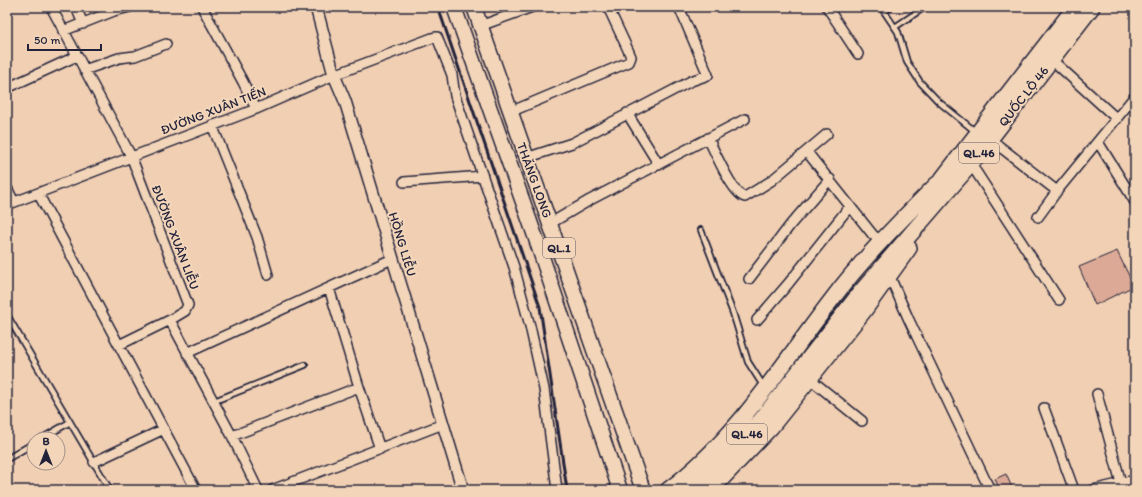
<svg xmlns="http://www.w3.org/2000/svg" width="1142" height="497" viewBox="0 0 1142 497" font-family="Itim,sans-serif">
  <rect width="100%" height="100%" fill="#f1cfb3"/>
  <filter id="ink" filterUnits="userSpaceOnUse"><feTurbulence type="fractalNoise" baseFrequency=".025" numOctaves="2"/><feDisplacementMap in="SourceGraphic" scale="8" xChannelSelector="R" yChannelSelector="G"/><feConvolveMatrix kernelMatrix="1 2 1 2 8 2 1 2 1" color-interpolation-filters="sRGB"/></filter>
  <g filter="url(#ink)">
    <path fill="#dba995" stroke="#22223b" d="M1117,251L1134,286L1095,305L1079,267Z
      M1006,474L1013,490H1000L995,479Z"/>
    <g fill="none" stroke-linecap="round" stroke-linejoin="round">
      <defs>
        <path id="service" d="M881,7L898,32L907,62L920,82L939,102L976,132
          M885,11L891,7
          M895,27L925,7
          M701,230L733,313L748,362L764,387
          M7,315L110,490
          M212,402L305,365
          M41,439L70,422
          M7,459L34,443"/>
        <path id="minor" d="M51,7L131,156L188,305L185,311L170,320L232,436L258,490
          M76,7L83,24
          M202,7L243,82L256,109
          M827,7L858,54
          M480,26L532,7
          M63,31L114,11L130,7
          M1051,59L1117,119
          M84,70L119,58L135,56L166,44
          M7,88L77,56
          M510,112L629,62L631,57L629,52L608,7
          M627,113L659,165
          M212,125L257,237L268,275
          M708,138C714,150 733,195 745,197L771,181L827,134
          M990,139L1057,191
          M1098,142L1135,202
          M807,152L873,235L881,241
          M526,158L572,143L691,81L708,75L679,7
          M971,164L1059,300
          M404,182L483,176
          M7,188L14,202
          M38,193L196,490
          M7,205L256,109L334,75L432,38L437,37L452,75L455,96L514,267L530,326L544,389L557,490
          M1038,217L1057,191L1135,96
          M551,223L590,200L745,119
          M890,277L909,320L990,490
          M749,279L791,224L830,179
          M329,288L359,387L380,449
          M757,320L788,284L850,206
          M119,345L170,320
          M187,353L392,259
          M810,379L862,421
          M1097,394L1121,483
          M1044,408L1074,490
          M232,436L359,387
          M94,462L164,429
          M272,490L443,424
          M1093,490L1135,480"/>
        <path id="tertiary" d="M316,7L334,75L345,101L463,490"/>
        <path id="primary" d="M454,7L535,236L620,490
          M474,7L643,490"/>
        <path id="trunk" d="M932,192L1075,7
          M668,490C736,440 782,364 833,298C864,257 901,220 937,184
          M690,490L760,421L859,294L971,164L1092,7
          M711,490L771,427L863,312L909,248"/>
      </defs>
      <use href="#service" stroke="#22223b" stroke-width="8"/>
      <use href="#minor" stroke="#22223b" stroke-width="12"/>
      <use href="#tertiary" stroke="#22223b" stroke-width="14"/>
      <use href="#primary" stroke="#22223b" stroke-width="17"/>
      <use href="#trunk" stroke="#22223b" stroke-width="18"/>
      <use href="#service" stroke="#f3d6b9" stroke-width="4.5"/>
      <use href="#minor" stroke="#f3d6b9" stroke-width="9"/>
      <use href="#tertiary" stroke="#f3d6b9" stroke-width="11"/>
      <use href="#primary" stroke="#f3d6b9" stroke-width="14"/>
      <use href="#trunk" stroke="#f3d6b9" stroke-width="15"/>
      <path stroke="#22223b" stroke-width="3" d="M438,7L540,307L567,490"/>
    </g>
  </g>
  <g text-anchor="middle" stroke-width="4" stroke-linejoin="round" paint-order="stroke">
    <g fill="#f3d6b9" stroke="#615861" stroke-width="1">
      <rect x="959" y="143" width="40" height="20" rx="3"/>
      <rect x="543" y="238" width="32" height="20" rx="3"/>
      <rect x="727" y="424" width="40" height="20" rx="3"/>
    </g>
    <g font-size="12" font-weight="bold" fill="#22223b">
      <text x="979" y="157">QL.46</text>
      <text x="559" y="252">QL.1</text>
      <text x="747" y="438">QL.46</text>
    </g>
    <g font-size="13" fill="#22223b" stroke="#f3d6b9">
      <text transform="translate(1023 96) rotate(-52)" y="5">QUỐC LỘ 46</text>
      <text transform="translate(213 110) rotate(-21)" y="5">ĐƯỜNG XUÂN TIẾN</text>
      <text transform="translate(535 180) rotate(70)" y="5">THĂNG LONG</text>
      <text transform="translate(176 237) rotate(69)" y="5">ĐƯỜNG XUÂN LIỄU</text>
      <text transform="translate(403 244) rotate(73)" y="5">HỒNG LIỄU</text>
    </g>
  </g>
  <rect width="1142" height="497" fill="none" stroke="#f3d6b9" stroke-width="24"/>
  <rect x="12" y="12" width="1118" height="473" fill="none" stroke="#22223b" stroke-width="1.5" filter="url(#ink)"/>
  <g transform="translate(46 451)"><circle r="19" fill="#f3d6b9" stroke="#9f8e87"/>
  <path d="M0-3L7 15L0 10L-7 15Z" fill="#22223b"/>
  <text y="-6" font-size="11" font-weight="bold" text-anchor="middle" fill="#22223b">B</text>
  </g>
  <path d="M28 44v6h73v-6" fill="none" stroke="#22223b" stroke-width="2"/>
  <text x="34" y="44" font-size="12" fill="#22223b" stroke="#f3d6b9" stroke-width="3" paint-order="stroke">50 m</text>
</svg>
